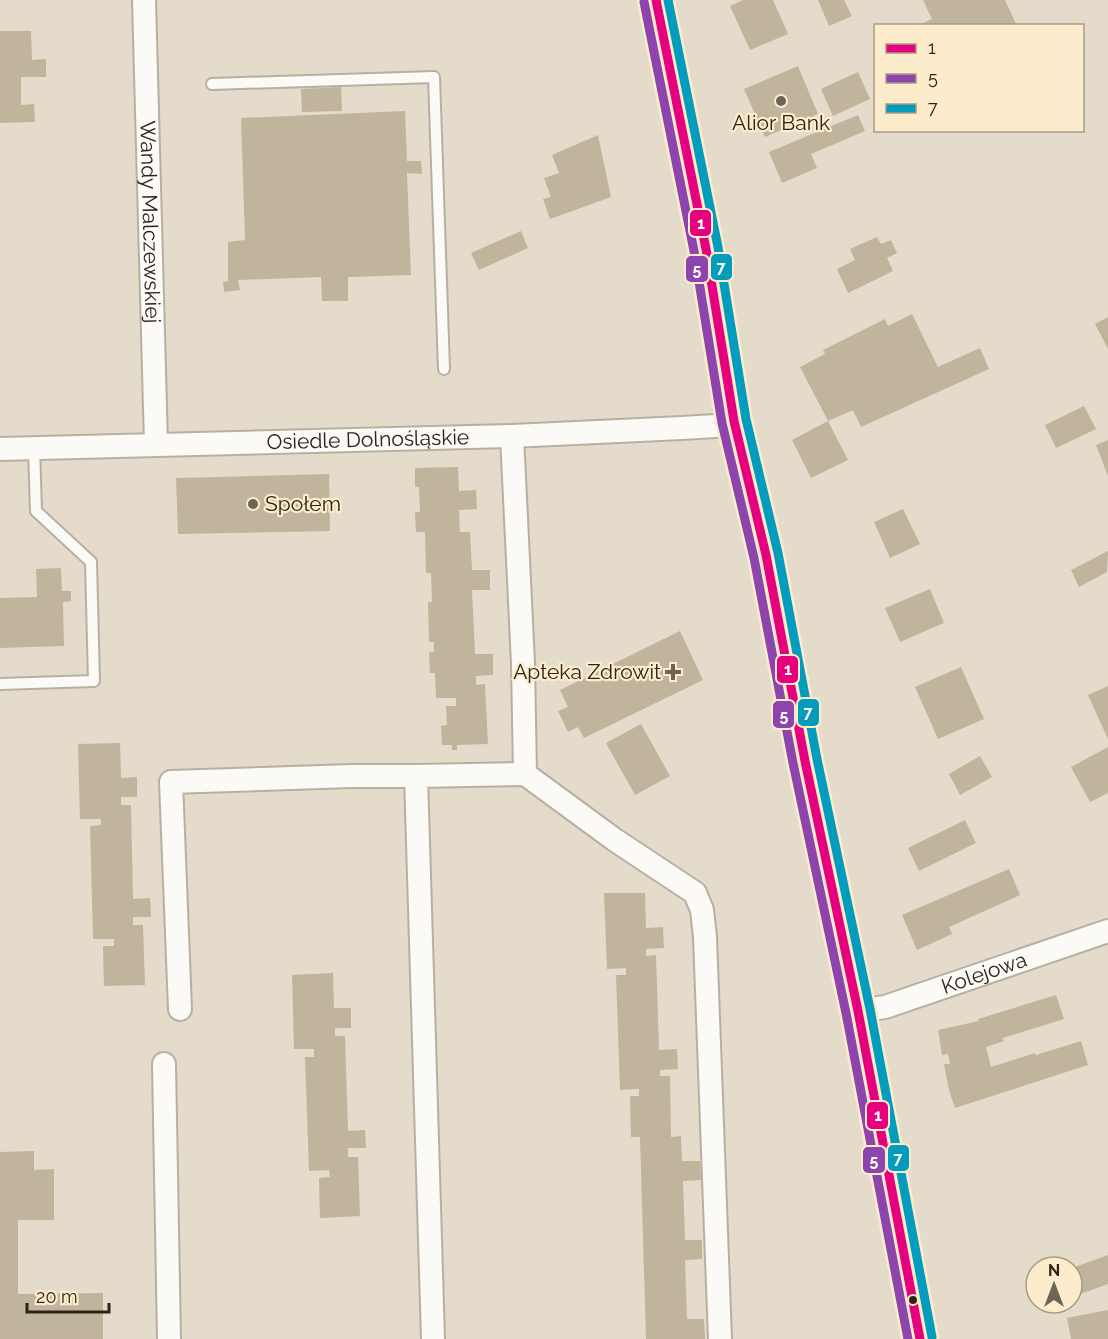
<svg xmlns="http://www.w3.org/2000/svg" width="1108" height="1339" viewBox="0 0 1108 1339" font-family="Raleway,sans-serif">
  <rect width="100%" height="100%" fill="#e4dbca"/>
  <path fill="#c0b49c" d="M743,0H773L788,34L750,50L730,6Z
    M818,0H844L852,16L829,26Z
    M923,0H1005L1017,26H917L932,19Z
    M0,31H31L32,60L46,59V77H21V105L34,104L35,122L0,123Z
    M798,66L818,114L765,137L744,89Z
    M858,72L870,99L833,116L821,89Z
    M341,87L342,111L302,112L301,89Z
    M405,111L407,161H421L422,174L407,173L411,275L348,277V301H322L321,277L238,280L240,290L224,292L223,282L228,281V242L245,240L241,118Z
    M858,115L865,131L811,154L817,168L782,183L769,152Z
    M598,135L611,197L550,219L543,199L551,197L544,178L559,173L552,155Z
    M521,231L528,248L479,270L471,253Z
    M877,237L881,244L891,240L897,253L887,258L893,271L848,293L837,269L855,260L850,249Z
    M912,314L938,367L980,348L989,369L861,427L853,410L828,421L800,367L825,354L823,350L885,319L888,326Z
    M1108,317V349L1095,324Z
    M1084,406L1096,429L1056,448L1045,425Z
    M828,421L848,460L811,478L792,440Z
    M1108,440V476L1096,445Z
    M458,467L459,491L476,490L477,509L459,510L460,532H470L472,570H490V590H472L475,654H493V675L476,676V685L485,684L488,744L457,745V750H452V745H442L441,726L447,725L446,706H456V698H436L435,673H430L429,652H434V642H429L428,602H432L431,573H426L425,532H416L415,512H420L419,487H415V468Z
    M329,474L330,531L178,534L176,478Z
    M903,509L920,544L890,558L874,522Z
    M1108,551L1107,572L1079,587L1071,570Z
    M61,568L62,591H71V601L63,602L64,646L0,648V598L37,597L36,569Z
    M930,589L944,623L900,642L885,608Z
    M680,631L703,680L584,738L578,727L568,732L558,711L568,707L560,690Z
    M961,667L984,719L938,739L915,687Z
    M1108,686V739L1088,695Z
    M641,724L670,776L635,795L606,743Z
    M120,743L121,778L137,777V797H121V805H131L133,899L150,898L151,917H133V925H143L145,985L104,986L103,946H114V939H93L90,826L101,825V819H80L78,744Z
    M1108,747V793L1090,802L1071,767Z
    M980,756L992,777L960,795L949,774Z
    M965,820L976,843L919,871L908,848Z
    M1009,869L1020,895L949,927L952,934L917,950L902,915Z
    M604,893H645L646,928L663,927L664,948L646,949V956L656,955L659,1050L677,1049L678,1069L660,1070V1076H670L671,1137L681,1136L682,1161H700L701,1180L683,1181L685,1240H702V1259L685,1260L687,1319H704L705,1339H646L640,1137H631L630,1096H639V1089L620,1090L616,975H626V968L607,969Z
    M333,973L334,1008H351V1028H335V1036H345L348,1131L365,1130L366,1148H348V1157H358L360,1216L320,1218L319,1178L330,1177L329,1170L309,1171L305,1057H314V1049H294L292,975Z
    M1056,995L1064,1019L1003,1038L1004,1041L986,1047L991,1067L1035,1053L1036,1055L1081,1041L1088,1065L955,1108L949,1090L944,1064H950L948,1054L942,1055L938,1030L979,1021L978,1019Z
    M34,1151V1170L54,1169V1220H18V1294L103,1293V1339H0V1152Z
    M1108,1255V1284L1072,1297V1268Z
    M1108,1310V1339H1071L1067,1318Z"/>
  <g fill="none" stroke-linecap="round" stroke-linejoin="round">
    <defs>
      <path id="lane" d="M212,84L434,77L444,369
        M0,684L94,681L91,562L36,511L34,448"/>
      <g id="street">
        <path id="s1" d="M144,0L156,445"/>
        <path d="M512,436L523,663L525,774L615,840L695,893L702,910L705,937L720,1339"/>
        <path id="s2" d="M0,449L512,436L682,428L715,426L734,421"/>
        <path d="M180,1009L171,782L352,776H416"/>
        <path id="s3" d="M858,1011L885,1007L1108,931"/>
        <path d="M164,1064L169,1339"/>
        <path d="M433,1339L416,776L525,774"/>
      </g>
      <path id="secondary" d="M656,0L706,249L734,421L766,555L805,761L858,1011L920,1339"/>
    </defs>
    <use href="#lane" stroke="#b7b0a2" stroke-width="14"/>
    <use href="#street" stroke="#b7b0a2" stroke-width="26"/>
    <use href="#secondary" stroke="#b7b0a2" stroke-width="34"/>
    <use href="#lane" stroke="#fbfaf7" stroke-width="10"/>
    <use href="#street" stroke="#fbfaf7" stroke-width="22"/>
    <use href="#secondary" stroke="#fbfaf7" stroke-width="32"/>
    <defs>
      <path id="bus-1" d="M656,0L706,249L734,421L766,555L805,761L858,1011L920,1339"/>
      <path id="bus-2" d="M644,2L694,251L722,423L754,558L793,763L846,1013L908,1339"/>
      <path id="bus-3" d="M668,0L718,247L746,419L778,553L817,759L870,1009L932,1337"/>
    </defs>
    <use href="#bus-1" stroke="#fceccc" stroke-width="14"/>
    <use href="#bus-2" stroke="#fceccc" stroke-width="14"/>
    <use href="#bus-3" stroke="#fceccc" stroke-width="14"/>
    <use href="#bus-1" stroke="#e5007d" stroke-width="9"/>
    <use href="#bus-2" stroke="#8e44ad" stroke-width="9"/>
    <use href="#bus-3" stroke="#049cbc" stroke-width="9"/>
  </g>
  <g fill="#6b6457" stroke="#fceccc" stroke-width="2">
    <circle cx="781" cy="101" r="6"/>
    <circle cx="253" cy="504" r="6"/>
    <path d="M670 663h6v6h6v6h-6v6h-6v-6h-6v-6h6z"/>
  </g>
  <circle fill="#2a2419" stroke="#fceccc" stroke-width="2" cx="913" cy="1300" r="5"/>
  <g text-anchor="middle" stroke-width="4.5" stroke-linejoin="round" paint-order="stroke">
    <g font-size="21" fill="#2a2419" stroke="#fceccc">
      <text x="781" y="130">Alior Bank</text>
      <text x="265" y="511" text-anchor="start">Społem</text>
      <text x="661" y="679" text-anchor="end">Apteka Zdrowit</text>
    </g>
    <g font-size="21" fill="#2a2419" stroke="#fceccc">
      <text dy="7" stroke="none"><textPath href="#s1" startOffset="222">Wandy Malczewskiej</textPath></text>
      <text dy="7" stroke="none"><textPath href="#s2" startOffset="368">Osiedle Dolnośląskie</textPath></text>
      <text dy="7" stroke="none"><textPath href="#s3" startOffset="132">Kolejowa</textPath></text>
    </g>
  </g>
  <g stroke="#fceccc" stroke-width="2">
    <rect x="689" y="209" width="23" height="28" rx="6" fill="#e5007d"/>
    <rect x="710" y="253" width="23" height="28" rx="6" fill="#049cbc"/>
    <rect x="685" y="255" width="24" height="28" rx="6" fill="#8e44ad"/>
    <rect x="776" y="655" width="23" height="29" rx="6" fill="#e5007d"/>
    <rect x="797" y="698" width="23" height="29" rx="6" fill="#049cbc"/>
    <rect x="772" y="700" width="23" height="29" rx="6" fill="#8e44ad"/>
    <rect x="866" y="1101" width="23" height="29" rx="6" fill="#e5007d"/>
    <rect x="887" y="1144" width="23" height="28" rx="6" fill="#049cbc"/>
    <rect x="862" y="1146" width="24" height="28" rx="6" fill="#8e44ad"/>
  </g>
  <g font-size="16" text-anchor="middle" font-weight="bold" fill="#fff">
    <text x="701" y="229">1</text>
    <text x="721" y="273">7</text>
    <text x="697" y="275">5</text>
    <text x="788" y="675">1</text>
    <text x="808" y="718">7</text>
    <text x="784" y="721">5</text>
    <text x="878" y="1121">1</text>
    <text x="898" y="1164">7</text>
    <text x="874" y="1166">5</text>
  </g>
  <rect x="874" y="24" width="210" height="108" fill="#fceccc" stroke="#a89c84" stroke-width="1.5"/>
  <rect x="886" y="44" width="30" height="9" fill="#e5007d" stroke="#a89c84" stroke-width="1.5"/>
  <text x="928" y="54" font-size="18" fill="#2a2419">1</text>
  <rect x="886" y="74" width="30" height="9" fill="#8e44ad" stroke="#a89c84" stroke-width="1.5"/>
  <text x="928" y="84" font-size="18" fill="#2a2419">5</text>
  <rect x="886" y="104" width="30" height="9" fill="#049cbc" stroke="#a89c84" stroke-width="1.5"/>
  <text x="928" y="114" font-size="18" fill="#2a2419">7</text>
  <g transform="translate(1054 1285)"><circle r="28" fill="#fceccc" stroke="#a89c84" stroke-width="1.5"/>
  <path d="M0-4.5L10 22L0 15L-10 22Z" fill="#6b6457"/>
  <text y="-9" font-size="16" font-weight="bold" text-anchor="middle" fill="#2a2419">N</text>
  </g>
  <path d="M27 1303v9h82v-9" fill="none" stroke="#2a2419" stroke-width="3"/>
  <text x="36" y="1303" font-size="18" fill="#2a2419" stroke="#fceccc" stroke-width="4.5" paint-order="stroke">20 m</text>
</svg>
